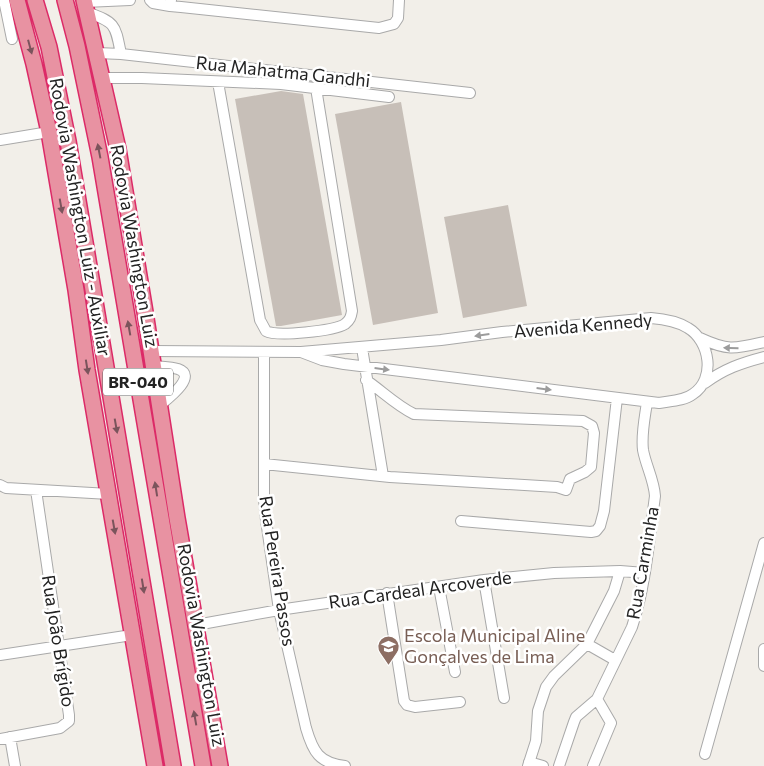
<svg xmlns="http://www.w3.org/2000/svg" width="764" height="766" viewBox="0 0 764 766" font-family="Commissioner,sans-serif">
  <rect width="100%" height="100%" fill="#f2efe9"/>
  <path fill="#c7bfb8" d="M281,91L303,94L342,315L281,326H276L235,99Z
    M401,102L438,313L373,325L335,114Z
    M508,205L527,306L463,318L444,217Z"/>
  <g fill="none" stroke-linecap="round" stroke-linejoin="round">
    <defs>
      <path id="minor" d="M4,0L12,39
        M150,0L153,3L170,6
        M171,0L170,6L181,7L379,28L394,24L398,18L399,0
        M85,2L130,0
        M87,12C116,23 115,24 121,54
        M97,53L121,54L470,93
        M102,78H142L281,84L389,97
        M218,82L260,320L266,331C277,337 334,331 345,324C350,320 351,317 352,311L316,88
        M0,140L49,132
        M700,338C728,351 734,349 764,342
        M362,348L383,476
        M152,351L301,352L441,340L502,332L651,318C664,319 677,321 688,328C710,341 716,379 693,394C684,401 670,401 659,403L344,364L322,360L301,352
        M264,352V500L266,520L279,610L306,728C313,752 319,763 345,766
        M154,366C161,367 170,367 178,369C199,376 166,400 159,406
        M705,383C724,369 741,363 764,357
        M264,464L390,477L557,487L566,490L570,479L585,472L591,467L594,433L592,426L583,421L414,414C397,406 382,391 366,380
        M0,485L6,488L109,494
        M461,521L591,532L596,531L600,526L604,511L617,398
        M484,580L504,698
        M439,587L455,672
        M387,593L404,701L407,705L415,707L460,702
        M196,625L279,610L484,580L554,573L620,571L645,573
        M587,644L615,660
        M764,649V666
        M0,655L132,635
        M10,737L15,766
        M0,739L60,728L69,721V715L36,490
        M705,754L764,543
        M529,762L543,766
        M528,766L536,741L538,711L546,687L554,676L587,644L614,591L620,571
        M559,766L574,722L576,717L597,699L632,627C646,585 649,540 655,496C654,480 646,466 643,450C641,434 645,417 647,402
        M593,766L611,723L597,699"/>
      <path id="highway" d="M17,0L34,64L49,132L76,290L87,370L155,766
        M35,0L49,47L68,141L173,766
        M65,0L77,46L100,157L203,766
        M84,0L118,149L145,312L177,518L220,766"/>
    </defs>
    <use href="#minor" stroke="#a9a9a9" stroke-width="12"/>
    <use href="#highway" stroke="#dc2a67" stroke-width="18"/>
    <use href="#minor" stroke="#fff" stroke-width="10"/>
    <use href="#highway" stroke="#e892a2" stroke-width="15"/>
  </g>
  <defs><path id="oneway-solid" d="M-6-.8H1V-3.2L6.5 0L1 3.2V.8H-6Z" transform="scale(1.25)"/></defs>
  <g fill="#7b545c">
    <use href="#oneway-solid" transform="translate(30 47) rotate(75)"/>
    <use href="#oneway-solid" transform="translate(99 151) rotate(-101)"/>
    <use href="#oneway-solid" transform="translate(61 206) rotate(80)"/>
    <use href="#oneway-solid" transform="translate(129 328) rotate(-100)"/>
    <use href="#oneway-solid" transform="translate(87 367) rotate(81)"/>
    <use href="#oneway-solid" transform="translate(116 426) rotate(80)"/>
    <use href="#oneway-solid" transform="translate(156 489) rotate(-99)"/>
    <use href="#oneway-solid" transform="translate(114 527) rotate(80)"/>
    <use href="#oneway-solid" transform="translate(143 586) rotate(81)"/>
    <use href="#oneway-solid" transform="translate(195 718) rotate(-100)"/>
  </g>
  <g fill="#9c9c9c">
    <use href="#oneway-solid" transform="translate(482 335) rotate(172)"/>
    <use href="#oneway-solid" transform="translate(731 348) rotate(-178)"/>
    <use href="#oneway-solid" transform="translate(382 369) rotate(7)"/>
    <use href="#oneway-solid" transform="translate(544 389) rotate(7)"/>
  </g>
  <defs>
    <symbol id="school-pin" viewBox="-11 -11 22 30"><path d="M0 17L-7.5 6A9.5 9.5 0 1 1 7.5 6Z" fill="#8d6e63" stroke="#fff"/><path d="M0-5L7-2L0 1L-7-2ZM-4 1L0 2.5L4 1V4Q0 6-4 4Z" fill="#fff"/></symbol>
  </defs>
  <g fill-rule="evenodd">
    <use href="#school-pin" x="376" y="634" width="25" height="34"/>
  </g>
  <g text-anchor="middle" stroke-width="5" stroke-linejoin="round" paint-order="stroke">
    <rect fill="#fff" stroke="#646464" stroke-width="1" x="103" y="368.5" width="70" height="27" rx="4"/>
    <g font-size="16" font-weight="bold" fill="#222">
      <text x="138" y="388">BR-040</text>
    </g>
    <g font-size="18" fill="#222" stroke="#fff">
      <text transform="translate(283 72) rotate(6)" y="6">Rua Mahatma Gandhi</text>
      <text transform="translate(80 217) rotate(80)" y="6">Rodovia Washington Luiz - Auxiliar</text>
      <text transform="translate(134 246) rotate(80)" y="6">Rodovia Washington Luiz</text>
      <text transform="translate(583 326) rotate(-5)" y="6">Avenida Kennedy</text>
      <text transform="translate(643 563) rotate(-80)" y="6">Rua Carminha</text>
      <text transform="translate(277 571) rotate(81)" y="6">Rua Pereira Passos</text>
      <text transform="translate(420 590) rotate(-8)" y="6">Rua Cardeal Arcoverde</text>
      <text transform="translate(58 641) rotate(81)" y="6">Rua João Brígido</text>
      <text transform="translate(201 645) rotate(80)" y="6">Rodovia Washington Luiz</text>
    </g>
    <g font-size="18" fill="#785e54" stroke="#fff" text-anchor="start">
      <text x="404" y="642">Escola Municipal Aline<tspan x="404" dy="21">Gonçalves de Lima</tspan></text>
    </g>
  </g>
</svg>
